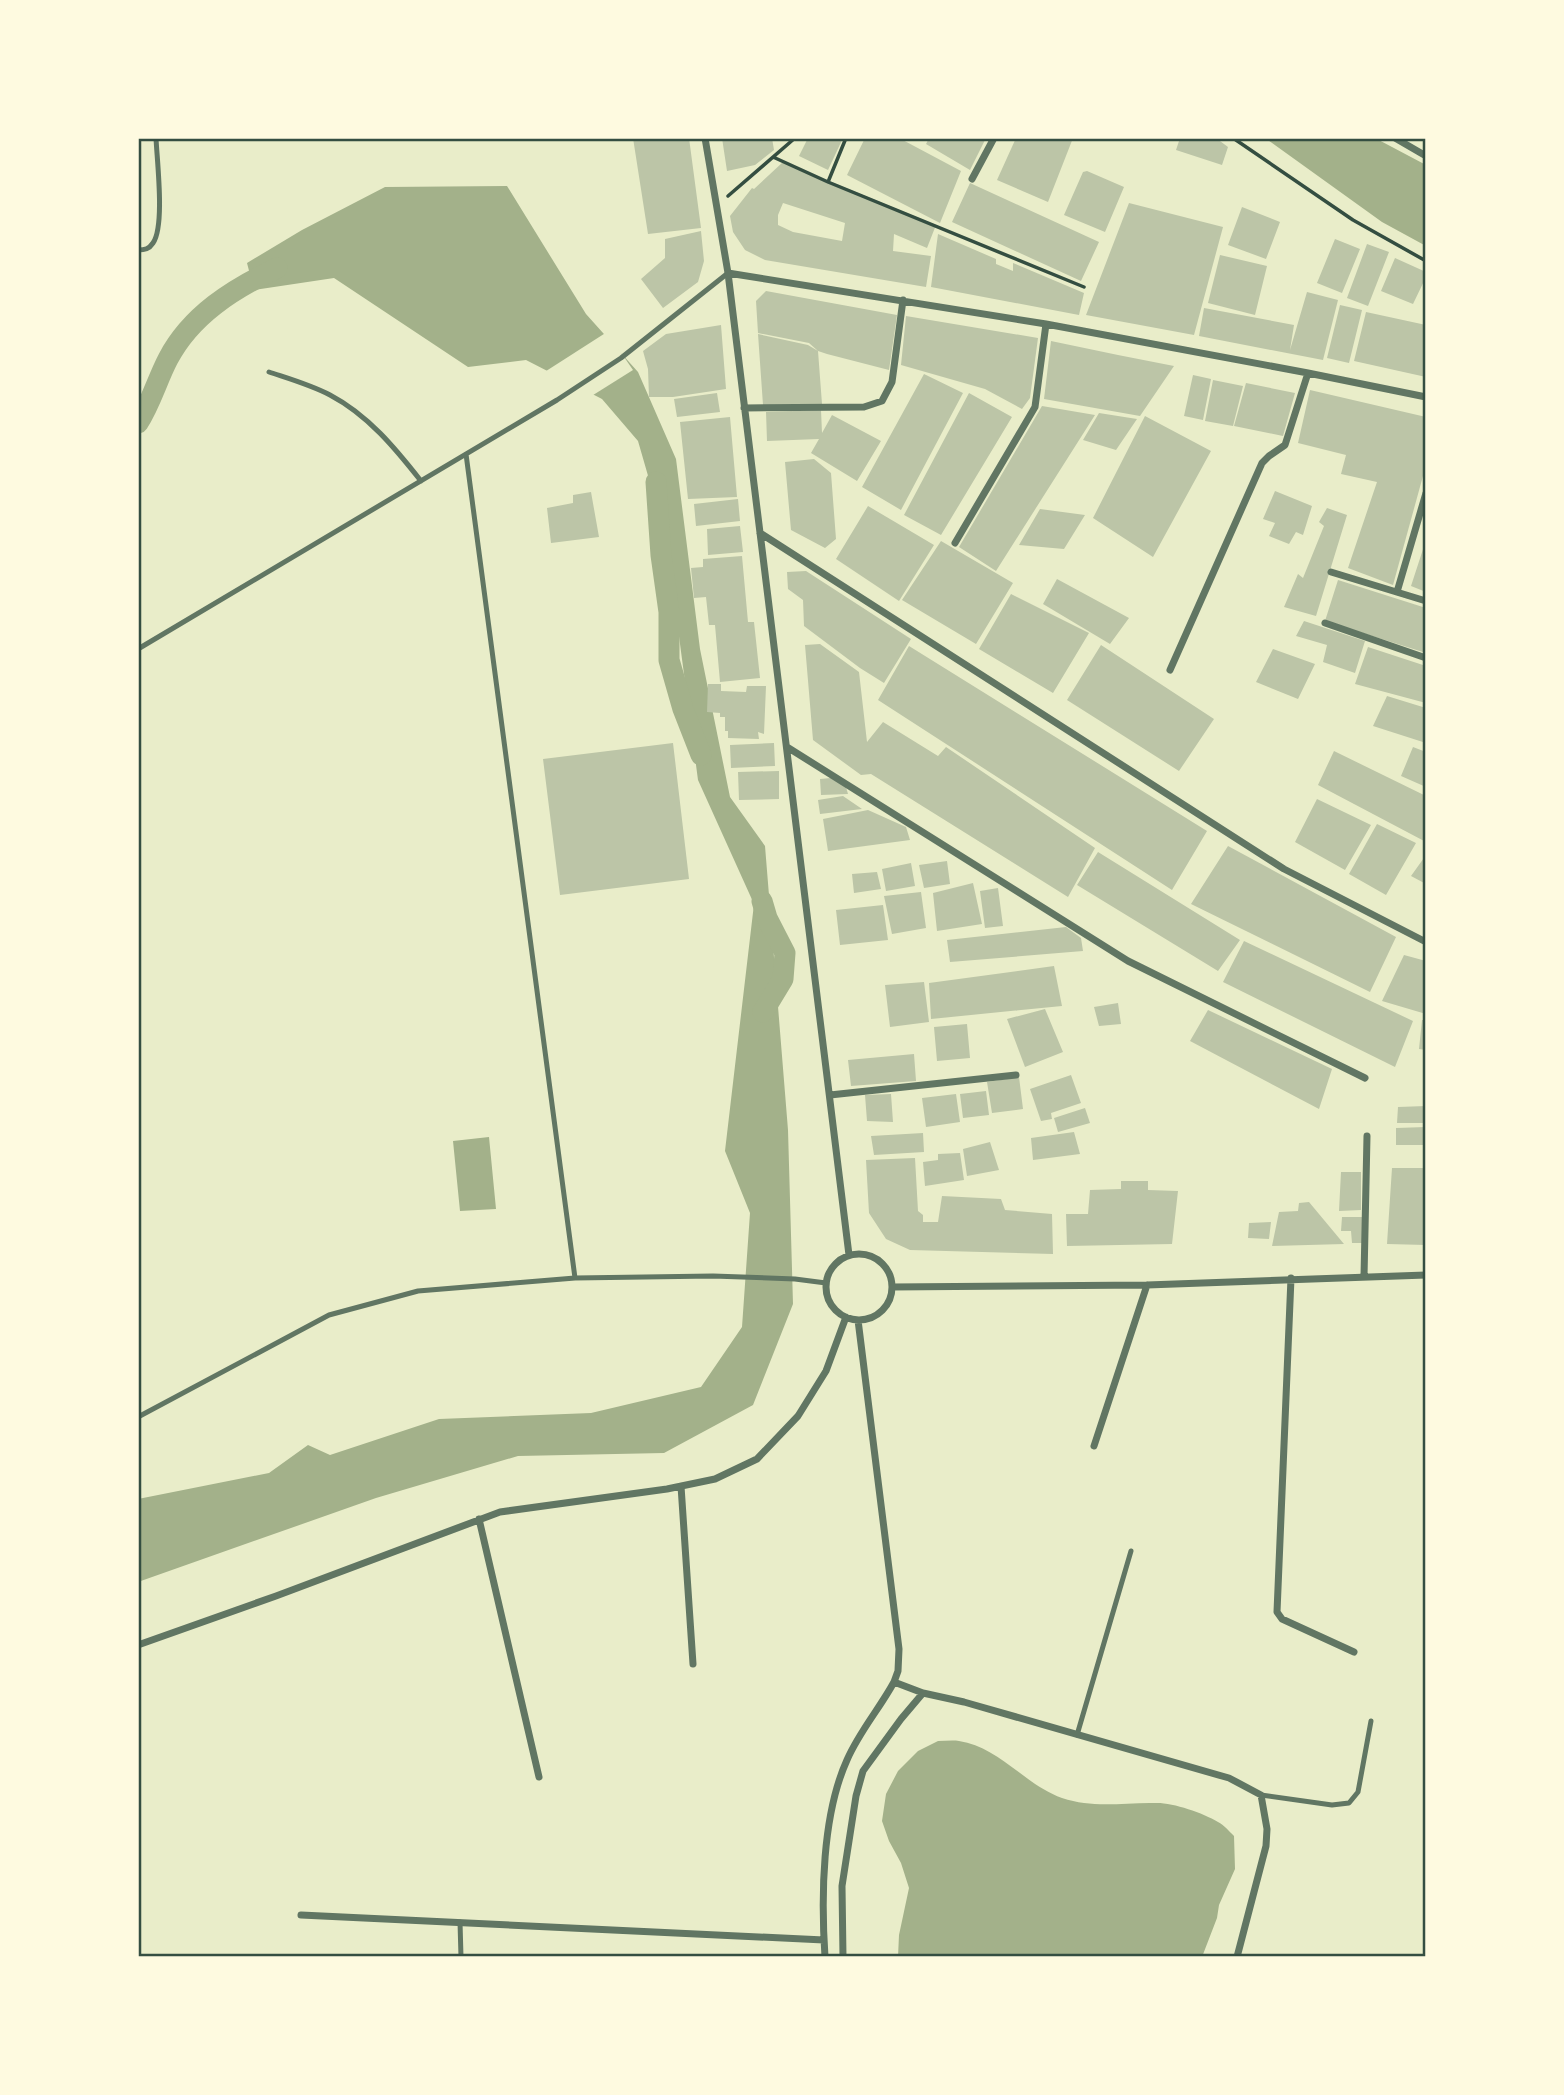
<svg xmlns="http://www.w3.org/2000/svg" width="1564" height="2095" viewBox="0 0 1564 2095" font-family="Figtree,sans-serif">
  <rect width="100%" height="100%" fill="#e9edc9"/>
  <path fill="#a3b18a" d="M1265,138H1375L1426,165V246L1382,222Z
    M507,186L586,314L638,372L676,459L700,649L730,797L765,846L788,1130L793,1304L753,1405L664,1453L518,1456L376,1498L138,1582V1499L269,1473L308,1445L330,1455L439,1419L591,1413L701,1387L742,1327L750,1213L725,1151L754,904L698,780L666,538L638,441L602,399L526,360L468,367L334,278L254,290L247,263L302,230L385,187Z
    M489,1137L496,1209L460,1211L453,1141Z
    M938,1741C945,1741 953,1740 959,1741C999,1747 1025,1785 1062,1798C1095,1809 1124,1802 1157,1803C1174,1803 1203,1813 1218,1822C1224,1825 1229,1831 1234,1836L1235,1869L1219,1905L1217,1918L1202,1957H898L899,1935L909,1888L901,1863L889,1841L882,1821L886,1794L898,1771L918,1751Z"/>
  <path fill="#e9edc9" d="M607,332L633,370L590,397L543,373Z"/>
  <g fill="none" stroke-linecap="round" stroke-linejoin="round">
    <path stroke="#a3b18a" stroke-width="21" d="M138,423C151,403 157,380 168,359C191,315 233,289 277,268
      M656,482L661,555L669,612V660L683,709L701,755
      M762,901L767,918L785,953L783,979L763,1012"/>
  </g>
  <path fill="#bcc5a7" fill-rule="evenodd" d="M633,138H689L701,228L648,234Z
    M722,138H772L774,150L755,165L727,171Z
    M808,138H843L828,170L799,156Z
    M865,138H899L961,171L940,223L847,175Z
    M929,138H986L970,170L926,144Z
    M1016,138H1073L1048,202L997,180Z
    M1180,138L1191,140L1192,138H1216L1228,147L1222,165L1176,150Z
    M783,162L936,225L927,248L894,234L893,251L931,256L926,287L765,260L745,250L733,232L730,216L752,188L754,189ZM783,203L845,223L842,241L793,232L778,225V215Z
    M1087,171L1124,187L1105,232L1064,215L1083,172Z
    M970,183L1099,242L1081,281L952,222Z
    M1129,203L1223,227L1194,335L1086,315Z
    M1242,207L1280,222L1266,259L1228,245Z
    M701,231L704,261L698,282L663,308L641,279L665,258V239Z
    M938,234L996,259V264L1013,271V263L1084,293L1079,315L931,287Z
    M1335,239L1360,249L1342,293L1317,283Z
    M1367,244L1389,252L1368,306L1347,298Z
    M1220,255L1267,266L1255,315L1208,303Z
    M1395,258L1426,272V277L1413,304L1381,291Z
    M766,291L897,315L889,370L827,354L818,351L809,343L758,333L756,301Z
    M1307,292L1338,300L1323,360L1199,336L1204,308L1294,325L1290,350Z
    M1340,305L1362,310L1349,363L1327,358Z
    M1366,312L1426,325V377L1354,361Z
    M906,316L1038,338L1030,398L1022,409L985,389L901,365Z
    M721,325L726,389L673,397H649L648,369L643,351L666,334Z
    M758,334L808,345L818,351L822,404L763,405Z
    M1051,341L1118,355L1174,366L1140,416L1044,399Z
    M924,374L963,393L901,510L862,487Z
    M1193,375L1211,379L1203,420L1184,416Z
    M1213,380L1243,386L1233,426L1205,421Z
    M1246,383L1295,393L1283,436L1234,426Z
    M1310,390L1426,417V465L1393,585L1348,568L1377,482L1341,474L1346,455L1298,443Z
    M717,393L720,412L677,417L674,399Z
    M969,393L1012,417L941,535L904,515Z
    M1042,406L1095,415L996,571L959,547Z
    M821,410L822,433L832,415L881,441L857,481L811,453L819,439L767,441L766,412Z
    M1099,413L1137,419L1116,450L1083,440Z
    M1145,416L1211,451L1153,557L1093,518Z
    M730,417L737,497L688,499L680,422Z
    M814,459L831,473L836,539L825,548L791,530L785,462Z
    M1275,491L1312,506L1303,535L1296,532L1289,544L1269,536L1275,523L1263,519Z
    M591,492L599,537L551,543L547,508L573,503V495Z
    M738,499L740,521L696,526L694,504Z
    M868,506L934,545L899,601L836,559Z
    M1327,508L1347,515L1316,616L1284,607L1298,574L1303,578L1324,526L1319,522Z
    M1040,509L1085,515L1064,549L1019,545Z
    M740,526L743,552L708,555L707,529Z
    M1426,540V592L1411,586Z
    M941,541L1013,583L976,644L902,600Z
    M742,556L748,622H754L760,678L720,682L715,625H709L706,597L694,598L691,568L703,567V559Z
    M806,571L911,639L884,683L860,668L804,626L803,600L788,589L787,572Z
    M1057,579L1129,618L1110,644L1043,604Z
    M1338,580L1426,608V653L1325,621Z
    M1011,594L1089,633L1053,693L979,649Z
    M1304,621L1365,641L1355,673L1323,662L1327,645L1296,636Z
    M820,644L859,672L867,742L883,722L938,756L946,747L1095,848L1068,897L871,774L861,775L813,740L805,645Z
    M1101,645L1214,719L1179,771L1067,700Z
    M909,646L1207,831L1172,890L878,700Z
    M1368,647L1426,666V703L1355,684Z
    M1273,649L1315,664L1298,699L1256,682Z
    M708,684H721V691L746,692L747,686H766L764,734L758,732L759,739L728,738V731H725V717H720V713L707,712Z
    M1387,696L1426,708V743L1373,726Z
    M673,743L689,879L560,895L543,759Z
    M774,743L775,766L731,768L730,745Z
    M1413,747L1426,752V787L1401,776Z
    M1334,751L1426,796V842L1318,785Z
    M779,771V799L739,800L738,772Z
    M831,778L846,787L848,794L821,795L820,779Z
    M843,796L862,809L820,814L818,800Z
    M1317,799L1371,825L1345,870L1295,842Z
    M868,810L906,827L910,840L828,851L823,819Z
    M1377,824L1416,843L1386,895L1349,874Z
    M1228,846L1396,937L1370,992L1191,904Z
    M1098,852L1240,940L1218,971L1077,885Z
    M1426,855V884L1411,876Z
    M947,861L950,884L924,888L919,865Z
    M911,863L915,886L886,891L882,869Z
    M877,872L881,889L854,893L852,874Z
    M973,883L982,924L937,931L933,893Z
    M998,888L1003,926L985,928L980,891Z
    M921,892L926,928L892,934L884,896Z
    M883,905L888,940L840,945L836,910Z
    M1066,927L1081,938L1083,951L950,962L947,940Z
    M1244,941L1413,1021L1395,1067L1223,982Z
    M1404,955L1426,961V1014L1382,1001Z
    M1054,966L1062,1006L931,1019L929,983Z
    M924,982L929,1022L890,1027L885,985Z
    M1118,1003L1121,1024L1099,1026L1094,1007Z
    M1045,1009L1063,1052L1025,1067L1007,1019Z
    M1208,1010L1332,1069L1319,1109L1190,1041Z
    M1422,1020H1426V1050L1419,1049Z
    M967,1024L970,1058L937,1061L934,1027Z
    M914,1054L916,1081L851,1086L848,1060Z
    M1071,1075L1081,1103L1051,1113L1052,1119L1041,1121L1030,1089Z
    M1019,1077L1023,1109L992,1113L987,1082Z
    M986,1091L989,1115L963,1118L960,1094Z
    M891,1094L893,1122L867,1121L865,1095Z
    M956,1094L960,1122L926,1127L922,1098Z
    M1426,1106V1123H1397L1398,1107Z
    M1085,1108L1090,1123L1058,1132L1054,1118Z
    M1426,1127V1145H1396V1128Z
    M1074,1132L1080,1154L1033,1160L1031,1138Z
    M923,1133L924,1152L874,1155L871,1136Z
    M990,1142L999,1170L967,1176L963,1149Z
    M960,1153L964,1180L925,1186L923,1162L938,1160V1154Z
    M915,1158L918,1211L923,1215V1222H938L942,1196L1001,1199L1005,1210L1052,1214L1053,1254L910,1250L886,1239L869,1213L866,1160Z
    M1392,1168H1426V1245L1387,1244Z
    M1341,1172H1361V1210L1339,1211Z
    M1121,1181H1148V1190L1178,1191L1172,1244L1067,1246L1066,1214H1088L1090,1190L1121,1189Z
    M1309,1202L1344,1244L1272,1246L1279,1212L1298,1211L1299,1203Z
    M1342,1217H1362L1363,1243H1352L1351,1231H1341Z
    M1271,1222L1269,1239L1248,1238L1249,1223Z"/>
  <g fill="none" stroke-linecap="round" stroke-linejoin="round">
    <path stroke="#344e41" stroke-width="3.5" d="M1233,138L1353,220L1426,261
      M773,157L828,182L1084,287
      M828,182L846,138
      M728,196L795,138"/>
    <path stroke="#617663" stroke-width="5" d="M138,250C145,250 149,249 153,243C165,226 157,161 156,138
      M269,372C290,379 311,385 330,395C368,415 395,448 421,481
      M466,454C503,728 536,1003 575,1278
      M138,649L557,400L621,358L728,273
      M138,1417L329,1315L418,1291L575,1278L713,1276L795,1279L826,1283
      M1077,1735L1131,1551
      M1261,1795L1332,1805L1349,1803L1358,1792L1371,1721
      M460,1922L461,1957"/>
    <path stroke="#617663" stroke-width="7" d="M705,138L728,273L849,1255
      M1395,138L1426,156
      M972,179L994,138
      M728,273L1046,324L1308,373L1426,397
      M744,408L864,407L882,401L892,382L903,300
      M760,533L1284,869L1426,942
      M955,543L1035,407L1046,324
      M1331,572L1426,601
      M1397,592L1426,493
      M1325,623L1426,658
      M1170,670L1262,463L1269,456L1285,445L1308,373
      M787,747L1128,961L1365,1078
      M830,1095L1016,1075
      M826 1287a33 33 0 1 1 66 0a33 33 0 1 1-66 0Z
      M1364,1277L1367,1136
      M1291,1278L1277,1612L1282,1619L1354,1652
      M892,1287L1147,1285L1426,1275
      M1094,1446L1147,1285
      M681,1486L693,1664
      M479,1519L539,1777
      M138,1645L276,1596L500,1512L667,1489L715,1479L757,1459L798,1416L826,1371L846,1317
      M894,1682L923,1693L964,1702L1229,1778L1261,1795L1267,1829L1266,1846L1237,1957
      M301,1915L824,1940
      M825,1957C821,1897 822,1815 847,1760C859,1732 880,1708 894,1682L898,1671L899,1649L858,1320
      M843,1957L842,1886L856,1796L863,1771L901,1719L923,1693"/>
  </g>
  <rect width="1564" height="2095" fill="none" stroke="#fefae0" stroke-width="280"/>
  <rect x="140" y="140" width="1284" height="1815" fill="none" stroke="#344e41" stroke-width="2.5"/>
</svg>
